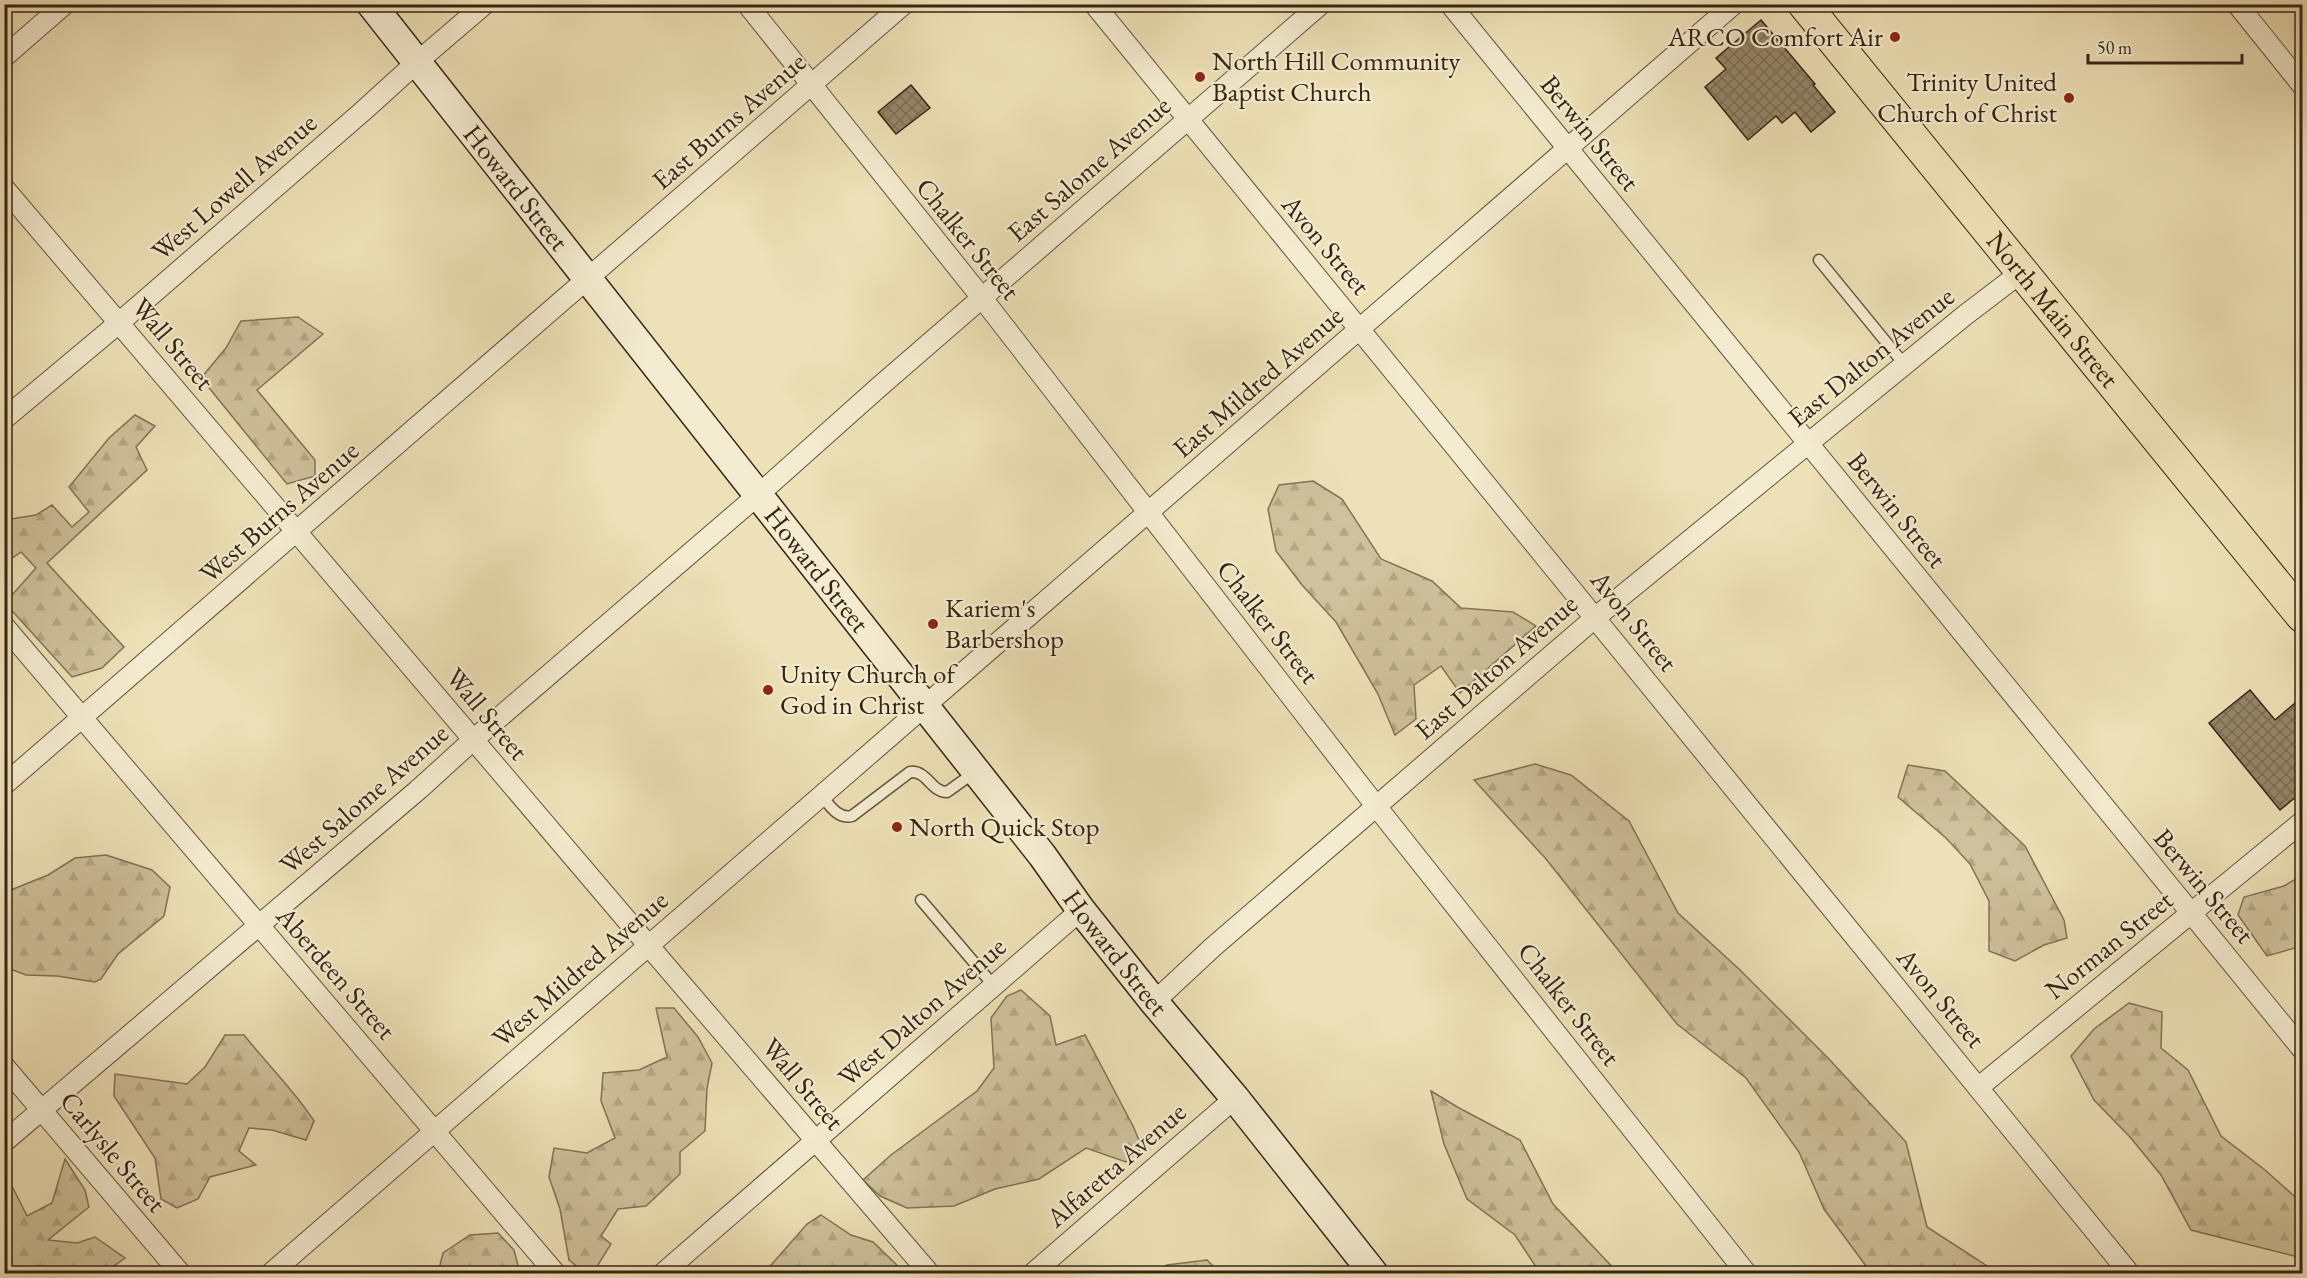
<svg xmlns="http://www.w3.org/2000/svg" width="2307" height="1278" viewBox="0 0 2307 1278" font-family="'EB Garamond',serif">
  <defs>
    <pattern id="forest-firs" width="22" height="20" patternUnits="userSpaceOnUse" patternTransform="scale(1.5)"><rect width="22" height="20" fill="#cfc19b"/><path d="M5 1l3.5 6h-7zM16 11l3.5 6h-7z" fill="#b2a685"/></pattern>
    <pattern id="building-cross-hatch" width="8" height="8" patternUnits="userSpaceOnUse" patternTransform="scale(1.5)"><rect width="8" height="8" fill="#958669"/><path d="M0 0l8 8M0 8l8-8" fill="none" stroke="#7a6d55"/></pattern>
  </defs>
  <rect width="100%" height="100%" fill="#eee1b7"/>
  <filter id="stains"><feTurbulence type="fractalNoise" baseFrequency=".00333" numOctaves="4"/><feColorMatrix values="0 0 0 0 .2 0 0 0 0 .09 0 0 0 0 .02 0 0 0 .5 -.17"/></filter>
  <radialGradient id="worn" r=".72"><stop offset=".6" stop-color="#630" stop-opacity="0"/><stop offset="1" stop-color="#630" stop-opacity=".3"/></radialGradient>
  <path fill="url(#forest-firs)" stroke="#827258" stroke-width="1.5" d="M298,317L323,334L257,390L315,460V476L287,484L201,378L226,348L241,321Z
    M135,415L155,426L136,447L147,470L47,563L124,647L102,668L72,677L5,603L36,568L21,552L5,563V520L36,515L52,505L72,527L89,512L69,487L109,438Z
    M1313,481L1342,499L1381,559L1432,581L1461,608L1513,612L1536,626L1460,693L1441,666L1414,685L1416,719L1395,735L1378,694L1336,622L1302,585L1276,551L1268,509L1279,485Z
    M1535,764L1571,775L1629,821L1678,913L1740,970L1828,1058L1906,1142L1927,1227L1998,1273L1872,1274L1869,1270L1824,1209L1799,1152L1746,1078L1677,1024L1546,859L1474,780Z
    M1908,765L1945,771L2025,846L2064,920L2067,938L2044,945L2015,961L1989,951V901L1970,864L1946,838L1898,797Z
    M106,855L152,870L170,887L164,916L118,954L101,979L95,982L57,976L26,975L5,967V896L11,890L48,875L75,858Z
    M2302,875V946L2267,956L2238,915L2244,897L2284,886Z
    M1021,990L1050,1016L1056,1045L1085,1035L1134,1128L1142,1148L1126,1162L1086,1148L1039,1179L995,1189L954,1206L907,1208L880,1196L863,1180L891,1155L977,1091L994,1068L991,1018L1007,996Z
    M2129,1003L2162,1012L2161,1048L2188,1070L2221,1136L2265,1170L2302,1203V1258L2191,1230L2161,1175L2130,1137L2094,1100L2071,1056L2094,1029Z
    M656,1008H674L698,1037L712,1063L707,1088L705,1131L680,1152V1174L646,1206L618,1209L601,1236L611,1244L593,1273H585L569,1260L560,1209L549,1177L554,1148L587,1153L615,1138L601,1101L603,1073L639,1070L667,1057Z
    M225,1035H244C267,1064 294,1090 314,1121L306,1140L272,1130L249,1128L239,1151L256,1165L210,1177L198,1199L177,1208L161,1199L155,1158L114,1096L115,1074L187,1084L205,1067Z
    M1431,1091L1459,1108L1520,1140L1553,1204L1618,1273H1540L1515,1235L1467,1199L1444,1144Z
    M65,1159L85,1190L89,1207L48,1240L77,1243L95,1237L125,1258L104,1273H5V1189L13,1188L27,1216L52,1203Z
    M821,1215L851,1235L873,1242L905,1273H764L807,1224Z
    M498,1233L514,1250L520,1273H438L443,1253L470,1235Z
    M1207,1260L1220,1273H1152L1167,1265Z"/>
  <path fill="url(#building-cross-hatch)" stroke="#352414" stroke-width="1.5" d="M1761,20L1815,84L1813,85L1835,112L1811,132L1795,112L1782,123L1776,116L1748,140L1705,87L1726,69L1716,58Z
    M911,85L930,108L896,134L878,112Z
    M2250,690L2275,720L2302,697V792L2280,810L2209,723Z"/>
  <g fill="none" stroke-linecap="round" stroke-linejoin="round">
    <defs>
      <path id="lane" d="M2158,5V4
        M1819,260L1904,364
        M822,796C830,806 838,819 852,816L910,772C927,770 931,792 947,792L975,772
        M921,900L994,986"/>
      <path id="street" d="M747,4L982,298L1376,806L1747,1274
        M1094,4L2130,1274
        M1450,4L2302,1049
        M2237,4L2302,85
        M4,57L65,4
        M4,188L648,945L930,1274
        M4,419L120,322L362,112L416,63L485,4
        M4,626L556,1274
        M4,785L904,4
        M1154,1002L1213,947L1596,617L1964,316L2023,271
        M4,1066L181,1274
        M1979,1087L2302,822
        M4,1142L418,790L473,740L758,495L879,387L1321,4
        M270,1274L1734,4
        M662,1274L1081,910
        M1032,1274L1235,1098"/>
      <g id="secondary">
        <path id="s1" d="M371,4L1042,855L1081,910L1154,1002L1235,1098L1374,1274"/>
      </g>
      <g id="primary">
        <path id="s2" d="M1804,4L2302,616"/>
      </g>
    </defs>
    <use href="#lane" stroke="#63533d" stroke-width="13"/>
    <use href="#street" stroke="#63533d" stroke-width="22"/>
    <use href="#secondary" stroke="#352414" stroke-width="31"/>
    <use href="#primary" stroke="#352414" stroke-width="34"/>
    <use href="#lane" stroke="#f4ecd0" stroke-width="10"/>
    <use href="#street" stroke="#f4ecd0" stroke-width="20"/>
    <use href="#secondary" stroke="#f4ecd0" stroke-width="28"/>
    <use href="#primary" stroke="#eee1b7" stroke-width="32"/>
  </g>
  <g fill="#8f2418" stroke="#f4ecd0" stroke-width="2">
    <circle cx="1895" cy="37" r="6"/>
    <circle cx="1200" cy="77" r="6"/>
    <circle cx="2069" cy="98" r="6"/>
    <circle cx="933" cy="624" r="6"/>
    <circle cx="768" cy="690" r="6"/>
    <circle cx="897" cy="827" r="6"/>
  </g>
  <g text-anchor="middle" stroke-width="4.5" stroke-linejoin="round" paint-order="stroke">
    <g font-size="27" fill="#352414" stroke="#f4ecd0" text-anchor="start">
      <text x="1883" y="46" text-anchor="end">ARCO Comfort Air</text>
      <text x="1212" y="70">North Hill Community<tspan x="1212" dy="31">Baptist Church</tspan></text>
      <text x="2057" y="91" text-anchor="end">Trinity United<tspan x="2057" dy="31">Church of Christ</tspan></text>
      <text x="945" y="617">Kariem's<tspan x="945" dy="31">Barbershop</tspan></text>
      <text x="780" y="683">Unity Church of<tspan x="780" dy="31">God in Christ</tspan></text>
      <text x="909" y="836">North Quick Stop</text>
    </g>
    <g font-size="27" fill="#352414" stroke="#f4ecd0">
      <text transform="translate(729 121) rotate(-41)" y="9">East Burns Avenue</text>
      <text transform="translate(1590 133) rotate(51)" y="9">Berwin Street</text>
      <text transform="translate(1089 169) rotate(-41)" y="9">East Salome Avenue</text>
      <text transform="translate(234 187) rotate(-41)" y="9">West Lowell Avenue</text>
      <text dy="9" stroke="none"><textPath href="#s1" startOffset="234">Howard Street</textPath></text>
      <text transform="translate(968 239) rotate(51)" y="9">Chalker Street</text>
      <text transform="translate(1326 245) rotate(50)" y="9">Avon Street</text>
      <text dy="9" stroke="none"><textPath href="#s2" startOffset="394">North Main Street</textPath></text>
      <text transform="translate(173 344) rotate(50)" y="9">Wall Street</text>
      <text transform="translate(1871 357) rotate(-39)" y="9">East Dalton Avenue</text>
      <text transform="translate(1258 382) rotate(-41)" y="9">East Mildred Avenue</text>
      <text transform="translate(1897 510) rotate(51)" y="9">Berwin Street</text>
      <text transform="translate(279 512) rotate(-41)" y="9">West Burns Avenue</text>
      <text dy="9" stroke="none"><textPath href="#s1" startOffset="720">Howard Street</textPath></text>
      <text transform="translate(1634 621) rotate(51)" y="9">Avon Street</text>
      <text transform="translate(1268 622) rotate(52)" y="9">Chalker Street</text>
      <text transform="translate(1496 667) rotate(-41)" y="9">East Dalton Avenue</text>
      <text transform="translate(487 714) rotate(50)" y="9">Wall Street</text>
      <text transform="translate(364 799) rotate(-41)" y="9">West Salome Avenue</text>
      <text transform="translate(2204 886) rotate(50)" y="9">Berwin Street</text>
      <text transform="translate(2109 945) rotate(-39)" y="9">Norman Street</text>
      <text dy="9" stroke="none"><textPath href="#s1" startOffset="1206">Howard Street</textPath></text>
      <text transform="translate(580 969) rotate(-41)" y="9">West Mildred Avenue</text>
      <text transform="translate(336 973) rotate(49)" y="9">Aberdeen Street</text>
      <text transform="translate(1941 998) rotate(50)" y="9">Avon Street</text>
      <text transform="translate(1569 1004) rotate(52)" y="9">Chalker Street</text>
      <text transform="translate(922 1012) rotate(-41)" y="9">West Dalton Avenue</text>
      <text transform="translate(803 1084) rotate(50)" y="9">Wall Street</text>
      <text transform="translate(113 1152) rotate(50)" y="9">Carlysle Street</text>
      <text transform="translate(1116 1165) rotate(-41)" y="9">Alfaretta Avenue</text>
    </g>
  </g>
  <rect width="2307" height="1278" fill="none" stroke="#eee1b7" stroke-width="24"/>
  <rect x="6" y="6" width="2295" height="1266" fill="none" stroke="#352414" stroke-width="3"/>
  <rect x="12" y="12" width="2283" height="1254" fill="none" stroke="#352414" stroke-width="1.5"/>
  <path d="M2088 54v9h154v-9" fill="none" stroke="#352414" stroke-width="3"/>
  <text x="2097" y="54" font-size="18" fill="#352414" stroke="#f4ecd0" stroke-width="4.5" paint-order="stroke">50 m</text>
  <rect width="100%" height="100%" filter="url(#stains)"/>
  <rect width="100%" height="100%" fill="url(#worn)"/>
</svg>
